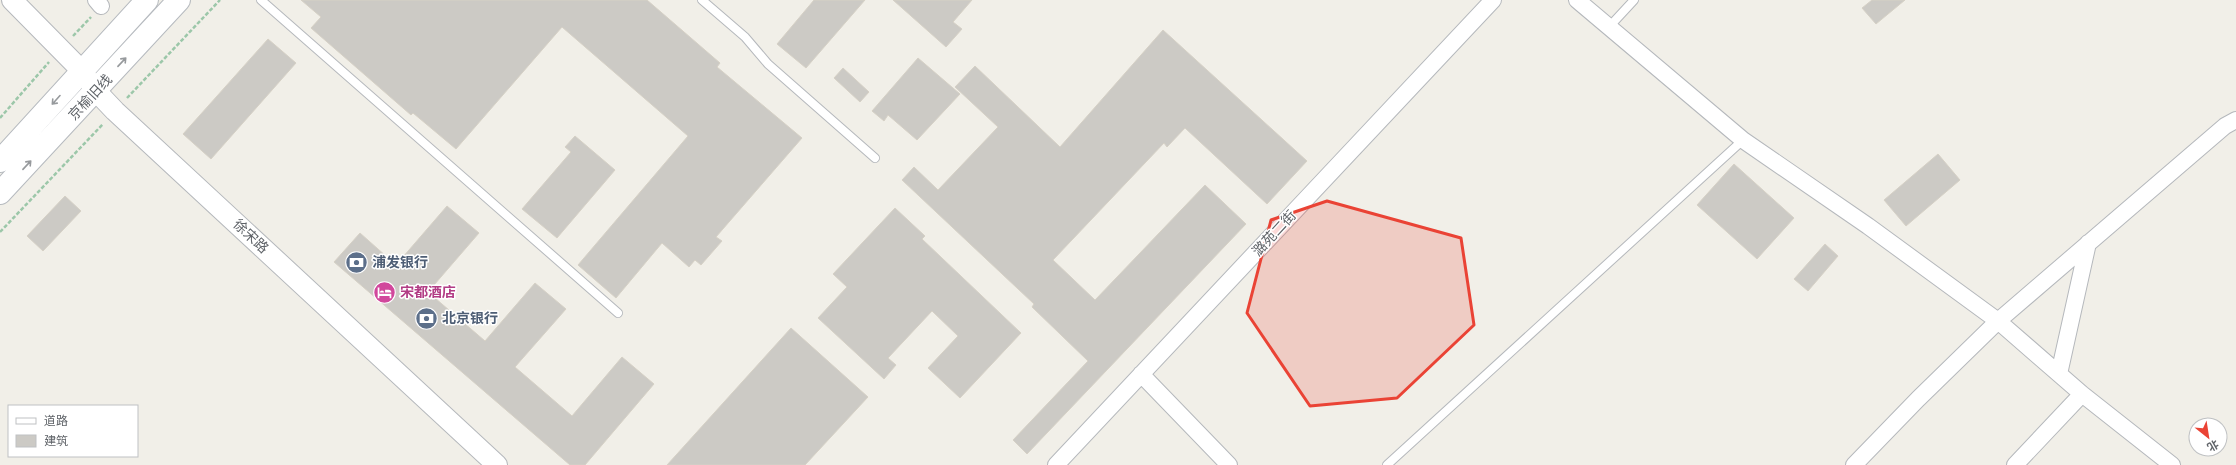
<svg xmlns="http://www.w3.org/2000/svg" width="2236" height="465" viewBox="0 0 2236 465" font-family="'Fira Sans','Noto Sans SC',sans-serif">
  <rect width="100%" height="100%" fill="#f1efe8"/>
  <path fill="#cccac5" stroke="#d6d1c6" d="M301,0H647L720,63L717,67L802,138L716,237L722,241L701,265L695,260L689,267L662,243L616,298L578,265L688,136L562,27L456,149L413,113L411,115L311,28L321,17Z
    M814,0H865L806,68L777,44Z
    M893,0H972L953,22L962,29L946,47Z
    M1872,0H1905L1876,24L1862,8Z
    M1163,30L1307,161L1267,204L1185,128L1167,147L1164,143L1053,260L1095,300L1205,185L1246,224L1027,454L1013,440L1088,361L1032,307L1034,304L902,180L914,167L938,190L998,127L955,87L975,66L1060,147Z
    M268,39L296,63L211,159L183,134Z
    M918,58L960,94L917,140L888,115L884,121L872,111Z
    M843,68L869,92L860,102L834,78Z
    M575,136L615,170L557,238L522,209L571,152L565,147Z
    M1938,154L1960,180L1906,226L1884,200Z
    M1734,164L1794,218L1757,259L1697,205Z
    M65,196L81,211L43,251L27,236Z
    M447,206L479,233L428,292L485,341L535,283L566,309L515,367L572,416L622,357L654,384L585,465H570L334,262L360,233L396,265Z
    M895,208L925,236L922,239L1021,333L960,398L928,368L958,336L932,311L888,358L896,365L884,379L818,318L847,287L833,274Z
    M1825,244L1838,256L1808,291L1794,279Z
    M791,328L868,397L805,465H667Z"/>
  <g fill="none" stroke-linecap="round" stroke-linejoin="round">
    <defs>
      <path id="service" d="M261,0L618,313
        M702,0L745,37L768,64L875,158
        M1609,27L1634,0
        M1387,465L1743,140"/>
      <path id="minor" d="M96,0L101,6
        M1577,0L1743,140L1868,226L1998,321L2082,394L2172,465
        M1141,374L1229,465
        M2059,374L2088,243
        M1056,465L1493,0
        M1854,465L1918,399L1998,321L2225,126L2236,120
        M2015,465L2082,394"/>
      <path id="tertiary" d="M12,0L82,71L96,91L115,111L497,465"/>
      <path id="secondary" d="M0,161L147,0
        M0,193L179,0"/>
    </defs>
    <use href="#service" stroke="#b5b8bc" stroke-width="10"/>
    <use href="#minor" stroke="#b5b8bc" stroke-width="18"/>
    <use href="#tertiary" stroke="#b5b8bc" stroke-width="22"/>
    <use href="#secondary" stroke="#b6babf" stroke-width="24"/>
    <path stroke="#9cc7a9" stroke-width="2.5" stroke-dasharray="4 2" stroke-linecap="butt" d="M73,36L91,17
      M127,98L220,0
      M0,118L49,62
      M0,232L103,124"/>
    <use href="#service" stroke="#fff" stroke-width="8"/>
    <use href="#minor" stroke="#fff" stroke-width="16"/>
    <use href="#tertiary" stroke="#fff" stroke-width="20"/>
    <use href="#secondary" stroke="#fff" stroke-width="22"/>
  </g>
  <defs><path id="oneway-shaft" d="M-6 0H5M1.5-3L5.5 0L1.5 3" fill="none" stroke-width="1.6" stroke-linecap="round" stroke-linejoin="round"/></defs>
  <g stroke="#979a9d">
    <use href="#oneway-shaft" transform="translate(122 62) rotate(-47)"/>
    <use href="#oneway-shaft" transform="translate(56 100) rotate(132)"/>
    <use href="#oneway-shaft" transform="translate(27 165) rotate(-47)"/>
  </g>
  <path fill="#ea4335" fill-opacity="0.2" stroke="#ea4335" stroke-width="3" stroke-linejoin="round" d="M1327,201L1461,238L1474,325L1397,398L1310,406L1247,313L1271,220Z"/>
  <defs>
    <symbol id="bank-disc" viewBox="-11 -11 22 22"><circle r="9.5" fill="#5c6f8a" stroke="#fff"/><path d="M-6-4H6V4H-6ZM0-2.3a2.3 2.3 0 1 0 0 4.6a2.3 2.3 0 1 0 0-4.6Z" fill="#fff"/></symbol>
    <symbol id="hotel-disc" viewBox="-11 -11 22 22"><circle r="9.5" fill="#d1479c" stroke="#fff"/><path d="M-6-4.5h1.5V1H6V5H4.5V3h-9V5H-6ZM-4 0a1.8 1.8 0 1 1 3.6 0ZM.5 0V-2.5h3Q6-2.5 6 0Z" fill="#fff"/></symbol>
  </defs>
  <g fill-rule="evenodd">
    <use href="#bank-disc" x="344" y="250" width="25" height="25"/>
    <use href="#hotel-disc" x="372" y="280" width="25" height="25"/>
    <use href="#bank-disc" x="414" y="306" width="25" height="25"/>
  </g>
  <g text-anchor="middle" stroke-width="3" stroke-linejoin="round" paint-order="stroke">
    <g font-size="14" fill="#5f6368" stroke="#fff">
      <text transform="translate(90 97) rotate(-47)" y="5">京榆旧线</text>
      <text transform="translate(1274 233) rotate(-47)" y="5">潞苑二街</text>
      <text transform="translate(251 236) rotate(43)" y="5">徐宋路</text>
    </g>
    <g font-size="14" font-weight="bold" fill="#4e5e75" stroke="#fff" text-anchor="start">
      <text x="372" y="267">浦发银行</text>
      <text x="442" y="323">北京银行</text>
    </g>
    <g font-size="14" font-weight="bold" fill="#b23c85" stroke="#fff" text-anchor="start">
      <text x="400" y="297">宋都酒店</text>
    </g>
  </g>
  <rect x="8" y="405" width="130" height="52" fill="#ffffff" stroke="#bfc1c3"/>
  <rect x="16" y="418" width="20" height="6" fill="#ffffff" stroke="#bfc1c3"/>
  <text x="44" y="425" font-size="12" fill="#5f6368">道路</text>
  <rect x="16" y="435" width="20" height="12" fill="#cccac5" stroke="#bfc1c3"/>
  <text x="44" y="445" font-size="12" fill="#5f6368">建筑</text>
  <g transform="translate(2208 437) rotate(150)"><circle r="19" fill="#ffffff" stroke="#bfc1c3"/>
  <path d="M0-3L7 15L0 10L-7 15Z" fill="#ea4335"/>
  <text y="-6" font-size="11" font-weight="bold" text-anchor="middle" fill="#5f6368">北</text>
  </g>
</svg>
